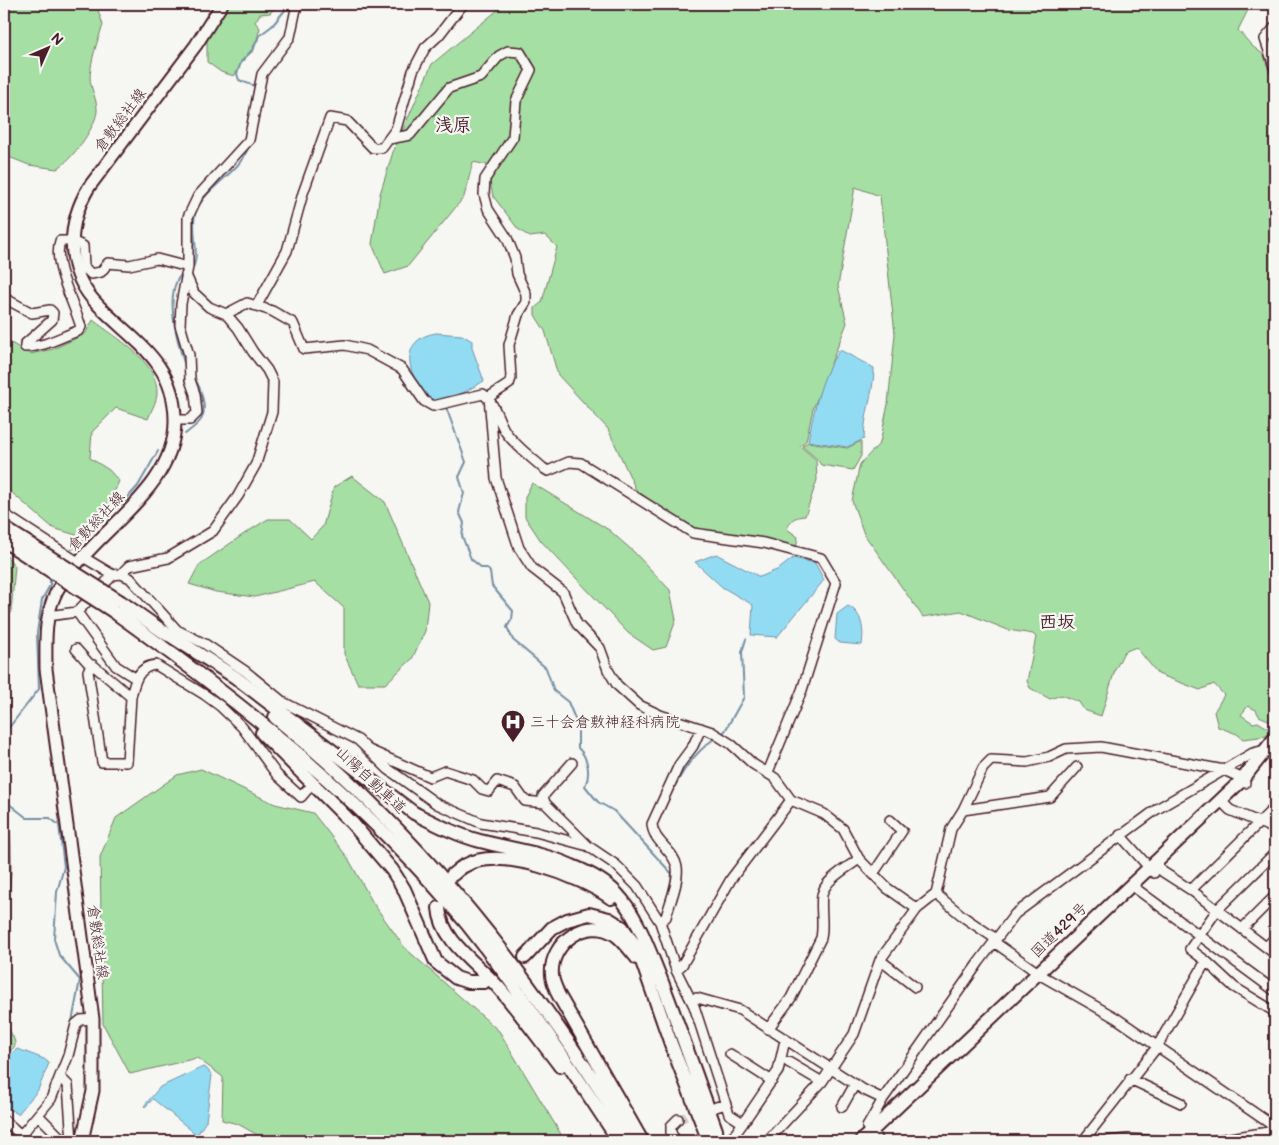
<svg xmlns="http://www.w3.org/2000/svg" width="1279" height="1145" viewBox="0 0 1279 1145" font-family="'Balsamiq Sans','Klee One',sans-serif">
  <rect width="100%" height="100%" fill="#f6f6f2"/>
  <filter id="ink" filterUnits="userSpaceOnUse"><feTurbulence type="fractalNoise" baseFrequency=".02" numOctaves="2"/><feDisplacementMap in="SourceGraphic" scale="10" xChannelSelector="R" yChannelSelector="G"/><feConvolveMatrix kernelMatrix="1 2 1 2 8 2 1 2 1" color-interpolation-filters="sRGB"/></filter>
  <g filter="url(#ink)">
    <path fill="#a5dfa4" stroke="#787f68" d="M4,4H96L103,25C97,42 91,59 90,77C90,88 98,101 97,112C94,130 72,159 57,169L29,165L4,155Z
      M229,4H279L270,13L260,14L255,22L260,28L254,50L244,59L234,76L221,72L207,62V41Z
      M505,4H1251L1238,30L1252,46L1264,55L1275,91V720L1273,722L1259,716L1256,710L1248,706L1241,715L1253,723L1258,722L1271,730L1267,736L1243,739L1237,734L1218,727L1214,712L1224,695L1214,684L1200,690L1158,674L1136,647L1124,652L1115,670L1101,716L1084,710L1079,702L1061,695L1050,699L1030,688L1027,681L1036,637L1033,634L1008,630L961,611L923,617L864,534L852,501L860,464L880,443L888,404L895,334L880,196L855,187L838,286L847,323L813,409L806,441L800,446L816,460L817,480L805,516C794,517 791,519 787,529L798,537L796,548L705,533L683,524L636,490L608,429L558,375L545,331L535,315V308L542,302L557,247L545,235L530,237L518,229L493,196L490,182L498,167L473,162L464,197L408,266L385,274L372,244L380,194L393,152L432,64Z
      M93,320C116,338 158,361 157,393C157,401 151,411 148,419L116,408L92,432L90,458L109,470L119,481L111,500L76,535L53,528L4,486V339L30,354L53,349L85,334Z
      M861,441V456L853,470L821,465L817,459L802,446L808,442L847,448Z
      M352,476L385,502L428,602L425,631L412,659L385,684H358L344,654V608L315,582L255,597L216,592L189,584L199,565L244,534L268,519H290L311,539L323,526L334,487Z
      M532,483L609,530L634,552L670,590L676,620L666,647L653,650L628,633L541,541L525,517V497Z
      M4,553L15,566L11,613L4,623Z
      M201,769L275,804L313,813L348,858L373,903L405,948L499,1031L565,1141H268L238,1124L222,1120L223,1077L197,1058L130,1074L103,1024L100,857L116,818L177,775Z
      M4,810L10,816C10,842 15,885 4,908Z
      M4,1020C7,1029 16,1037 15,1046L4,1058Z"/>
    <path fill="#92dcf3" stroke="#7590a3" d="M436,333L462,335L472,341V348L484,381C471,388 449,403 434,401C427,400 422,391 418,385C405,363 405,338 436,333Z
      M840,350L874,368C874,392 864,415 864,439L847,447L808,441C814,411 821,374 840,350Z
      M716,554L760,577L779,569L793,558L815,563L824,580L777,637L751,635L753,605L722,587L695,562Z
      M848,606C863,613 864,631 862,645L840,643L835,639L837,614Z
      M18,1049L44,1059L49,1063L38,1090L18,1114L4,1106C4,1087 0,1056 18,1049Z
      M203,1067L206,1068L212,1075L206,1121L197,1135L153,1099L145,1107L144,1106L160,1087Z"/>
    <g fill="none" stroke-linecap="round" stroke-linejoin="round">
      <path stroke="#7590a3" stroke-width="2" d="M253,96L255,86L239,80L237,74L241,62L252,50L260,35L272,26L290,4
        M190,271C203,260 189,227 196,211C207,185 242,172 249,145
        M183,273C162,291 178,343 185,366
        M446,407L466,462L459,477L464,493L459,512L464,523L462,536L471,559L482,568H487L490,572L492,586L513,611L512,619L507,627L513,640L546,668L554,691L568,702L578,726V748C588,757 591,774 585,786L598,802L614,811L674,876
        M185,434C190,430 196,426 200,421C209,410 200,387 194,376
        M72,549L82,541L89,528L108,512L122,504L138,486L158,451
        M4,734L39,689L37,633L42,600L50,585V576
        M721,734L725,731L744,697L742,652L746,639
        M669,797C682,772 692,755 715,738
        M4,800L27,818H50L59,825L64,867L57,892L54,939L59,955L80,980L72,1022
        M662,917L671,889
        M747,1019L782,1043
        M770,1091L783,1073L784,1065
        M4,1140L13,1133
        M1238,1141L1246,1140"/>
      <path stroke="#d4cbca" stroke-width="9" stroke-dasharray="9 4.5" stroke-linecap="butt" d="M336,776L346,771L360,758
        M678,1119L702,1112"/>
      <defs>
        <path id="minor" d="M1275,27L1265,39L1275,69
          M389,139L410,135L449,88L481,77L499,56L508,51L520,52L531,70L516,101L513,137L485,179L484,194L488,209L507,238L515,258L517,274L526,294V302L518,315L509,345L511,378L509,384L489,397
          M4,298L32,313L50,310L53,313L52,320L25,344V347C45,347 60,337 78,331L81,327C75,305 52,264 60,241H72L83,246L84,267L91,274L101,272L108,263L129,265L157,259L188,267
          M257,305L287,251L303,193L330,118L347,121L373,148H382L396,129L413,71L425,48L439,35L463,4
          M226,314L247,303L272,311L293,323L304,349L345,345L367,350L402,369L424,401L433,406L483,394C494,401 498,420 505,431C515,446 531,457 543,468L548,471L569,462L581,463L693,533L764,543L821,558L836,583L802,690L768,772
          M489,397L496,478L519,548L532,568L563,592L577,624L600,648L608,670L617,685L639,705L660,715L712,732L731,744L753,764L775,778L791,800L824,814L843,829L859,859L887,888L917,909L936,894L951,829L963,810L983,768L991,760L1027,762L1049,757L1066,749L1101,747L1224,770L1239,777L1245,783
          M175,420H190L197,413L195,394L190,380L189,355L180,325L181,304L188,267V217L198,196L249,140L262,74L290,37L297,4
          M4,514L78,562
          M83,557L113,575L121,574L130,578L177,630L205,644L245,671L283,702L358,740L388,769L437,804L481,823L536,832L588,846L616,865L637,886L660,922L676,970L694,1006L729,1114L743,1123L778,1071L785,1040
          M121,574L129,566L168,558L213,531L238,496L256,464L272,412L273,382L267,370L253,352L238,328L226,314L209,307L194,293L186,275
          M77,612L116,666L135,678
          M48,616L77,612L113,575
          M76,649L92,667
          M93,665L131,697L127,762H102L88,671Z
          M131,697C134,683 138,666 156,665L205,695L220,706L242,727L277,775L301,797L307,790
          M369,750L430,777L445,771L473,780L482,789L489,791L497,781L515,787L525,801L545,803L588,846
          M1220,800L1230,810L1275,829
          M545,803L543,796L572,763
          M963,810L1050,797L1077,767
          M1120,835L1154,873
          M1155,863L1163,872L1191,890L1275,954
          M873,874L902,831L890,820
          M1131,885L1275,991
          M1191,890L1275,807
          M936,894L965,918L996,939
          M660,922L666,917C670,902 679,882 677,867C674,850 653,842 652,824L679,765L693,746L701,728
          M1242,929L1275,896
          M994,942L1044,977L1116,1018L1275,1127
          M1266,947L1275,938
          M880,960L915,987
          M1206,961L1234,987L1275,1012
          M676,970L682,965L731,879L791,800
          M691,999L697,998L740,1010L864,1090L883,1099
          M768,1029L791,998L821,938C824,924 820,909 822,895C825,879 847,868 859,859
          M730,1054L772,1081
          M788,1062L822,1082
          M60,1077L68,1085L72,1141
          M1130,1079L1181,1103
          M716,1107L726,1104
          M842,1107L855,1084
          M39,1116L64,1141
          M4,1120L21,1135
          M876,1137L867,1127L883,1099L979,962L1015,914L1157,809L1253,753L1265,750
          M16,1141L51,1099L68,1056L76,1024L81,1020L93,1019
          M676,1141L671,1133V1126L678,1119
          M730,1141L743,1123
          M767,1141L822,1082L854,1034L880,960L917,909
          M1083,1141L1157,1047L1206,961L1190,949L1217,910L1275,853
          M1107,1141L1128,1139L1161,1141
          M1211,1141L1275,1131"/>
        <path id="major" d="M82,1141L93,1091V1019L46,669C46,643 44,619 55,595C59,585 66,578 72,570C107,524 176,484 175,420C175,362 133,341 98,305C65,272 66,225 89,187L196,45L222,4"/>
        <path id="highway" d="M121,602L168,635
          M113,611C242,703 366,801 467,924C522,993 570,1067 619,1141
          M163,631L235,677L414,813C436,824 457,835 480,841C511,849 543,853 572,866C587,872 605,881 617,894C637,915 649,950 660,977C680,1028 697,1079 716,1130L717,1141
          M275,717C425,839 532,977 632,1141
          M262,733L352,823L392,870L404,889L436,962L456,978L468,982H484
          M452,875C456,872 460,868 464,866C501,845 580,876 611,898
          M439,908C441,941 478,964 498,987C520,1012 540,1040 560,1066
          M525,957L552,928L567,920L589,914L609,919L622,927L638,950L671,1044L709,1141
          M637,958C631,951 624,941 616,935C588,915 549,943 552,975C552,981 556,988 558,994L642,1141
          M861,1141L1242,780L1275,738"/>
      </defs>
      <use href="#minor" stroke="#4a1f2b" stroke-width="12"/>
      <use href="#major" stroke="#4a1f2b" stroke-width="15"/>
      <use href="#highway" stroke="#4a1f2b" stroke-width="16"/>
      <use href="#minor" stroke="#f6f6f2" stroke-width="9"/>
      <use href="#major" stroke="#f6f6f2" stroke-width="11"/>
      <use href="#highway" stroke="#f6f6f2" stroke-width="12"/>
      <defs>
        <path id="highway-bridge" d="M4,528L121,602
          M4,541L113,611"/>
      </defs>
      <use href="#highway-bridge" stroke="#4a1f2b" stroke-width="16" stroke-linecap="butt"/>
      <use href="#highway-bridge" stroke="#f6f6f2" stroke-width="12"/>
    </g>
  </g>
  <defs>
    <symbol id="hospital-pin" viewBox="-11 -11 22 30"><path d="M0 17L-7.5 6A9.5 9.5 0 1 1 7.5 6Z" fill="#4a1f2b" stroke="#f6f6f2"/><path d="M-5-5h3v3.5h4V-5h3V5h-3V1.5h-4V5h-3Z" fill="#fff"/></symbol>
  </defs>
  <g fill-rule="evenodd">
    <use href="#hospital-pin" x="499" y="708" width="28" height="38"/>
  </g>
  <g text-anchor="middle" stroke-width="4.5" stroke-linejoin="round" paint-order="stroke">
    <g font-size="15" fill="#4a1f2b" stroke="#f6f6f2">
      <text transform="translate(120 120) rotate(-53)" y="5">倉敷総社線</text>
      <text transform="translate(96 521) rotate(-47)" y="5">倉敷総社線</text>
      <text transform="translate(371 780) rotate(43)" y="5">山陽自動車道</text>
      <text transform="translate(1059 930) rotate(-44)" y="5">国道429号</text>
      <text transform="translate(98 942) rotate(82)" y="5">倉敷総社線</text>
    </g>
    <g font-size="15" fill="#4a1f2b" stroke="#f6f6f2" text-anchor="start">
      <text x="530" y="727">三十会倉敷神経科病院</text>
    </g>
    <g font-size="18" font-weight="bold" fill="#4a1f2b" stroke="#f6f6f2">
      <text x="453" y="131">浅原</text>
      <text x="1057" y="628">西坂</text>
    </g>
  </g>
  <rect width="1279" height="1145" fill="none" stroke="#f6f6f2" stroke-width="20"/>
  <rect x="10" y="10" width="1259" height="1125" fill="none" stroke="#4a1f2b" stroke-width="2" filter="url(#ink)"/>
  <g transform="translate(48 48) rotate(45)" stroke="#f6f6f2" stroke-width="4" paint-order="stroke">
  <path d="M0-4L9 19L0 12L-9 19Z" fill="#4a1f2b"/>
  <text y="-8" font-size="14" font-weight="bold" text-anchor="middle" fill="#4a1f2b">N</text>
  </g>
</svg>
